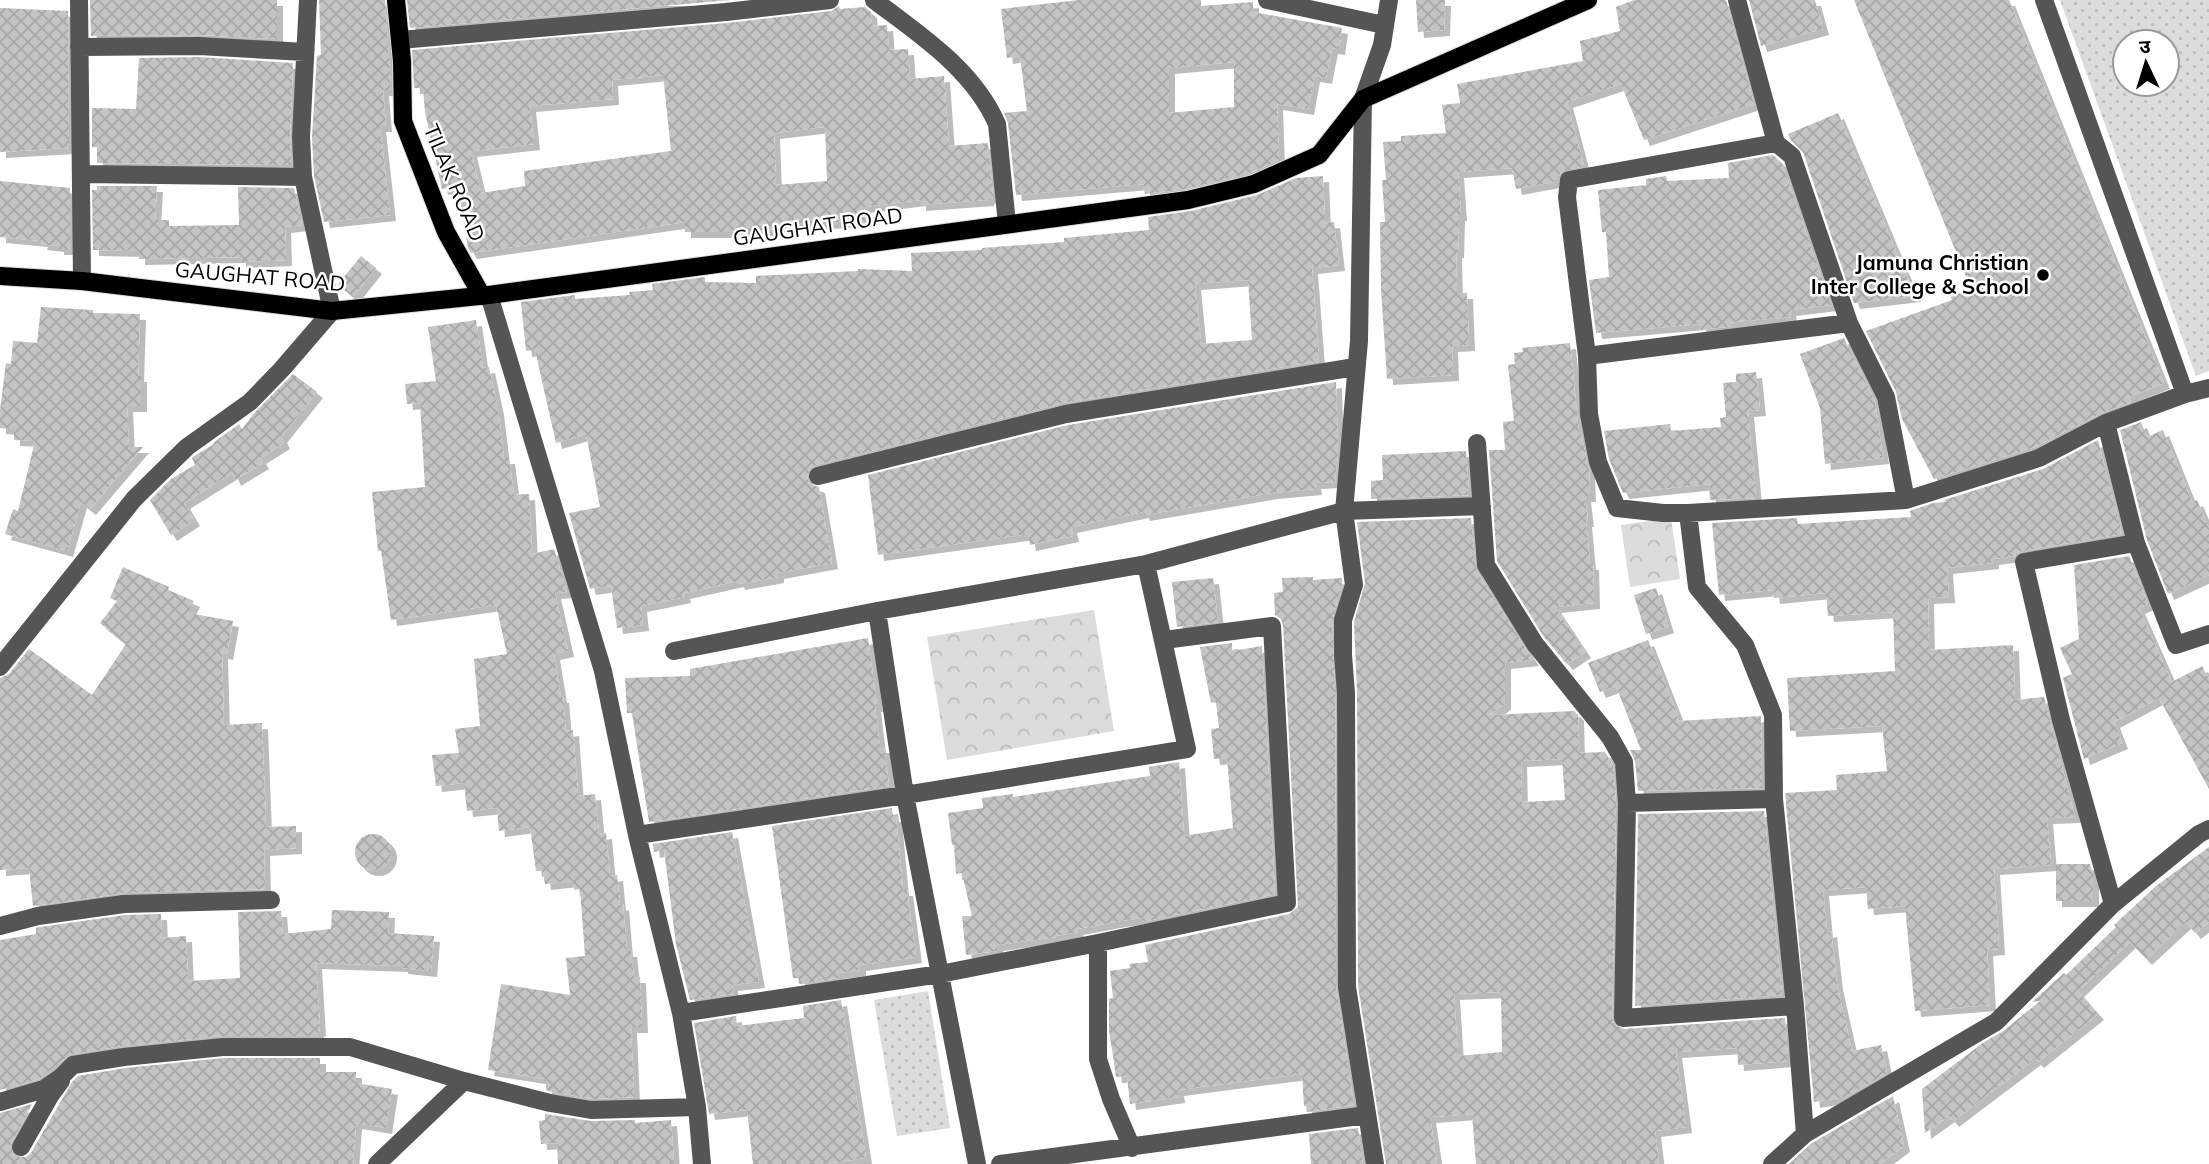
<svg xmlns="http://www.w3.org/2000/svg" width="2209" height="1164" viewBox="0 0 2209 1164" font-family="Mulish,'Noto Sans Devanagari',sans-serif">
  <defs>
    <pattern id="grass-dots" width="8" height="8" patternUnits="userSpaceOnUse" patternTransform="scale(1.75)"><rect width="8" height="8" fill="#dcdcdc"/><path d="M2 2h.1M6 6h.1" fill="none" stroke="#bbb" stroke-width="1.8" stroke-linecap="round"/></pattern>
    <pattern id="park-crowns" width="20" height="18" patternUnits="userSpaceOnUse" patternTransform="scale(1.75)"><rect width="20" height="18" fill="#dcdcdc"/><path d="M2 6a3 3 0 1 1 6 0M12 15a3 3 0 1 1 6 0" fill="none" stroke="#bbb"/></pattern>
    <pattern id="building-cross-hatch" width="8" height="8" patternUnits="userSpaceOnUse" patternTransform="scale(1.75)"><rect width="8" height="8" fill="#c4c4c4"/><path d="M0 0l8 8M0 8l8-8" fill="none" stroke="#a7a7a7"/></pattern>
    <filter id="shadow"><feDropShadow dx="6" dy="6" stdDeviation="0" flood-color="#0004"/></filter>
  </defs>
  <rect width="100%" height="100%" fill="#fff"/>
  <path fill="url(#grass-dots)" fill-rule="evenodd" d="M2060,0H2209V371L2196,376ZM2167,42V84H2125V42Z
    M928,991L950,1128L897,1136L874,1000Z"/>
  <path fill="url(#park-crowns)" d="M1671,518L1680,579L1630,587L1621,525Z
    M1094,610L1114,731L947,760L927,637Z"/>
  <path fill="url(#building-cross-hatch)" fill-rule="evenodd" filter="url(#shadow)" d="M90,0H277V39L200,35L91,36Z
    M319,0H385L391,90H383L386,126H380L390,215L324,222L314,176L312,137L317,56L321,55Z
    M407,0H731L410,28Z
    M1079,0H1201V6L1253,2V12L1342,28L1339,49L1332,48L1326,78L1314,76L1308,109L1277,104L1279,160L1250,173L1186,189L1145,194L1143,184L1016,195L1008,123L1004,113L1027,111L1020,56L1007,58L1001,9ZM1234,62V107L1169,113V68Z
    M1416,0H1445L1444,30L1418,32Z
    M1634,0H1726L1754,104L1644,140L1621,84L1567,102L1584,166L1561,172L1558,178L1553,179L1554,182L1516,189L1512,168L1458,172L1461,215H1459L1458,252H1456L1457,293H1467L1469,345L1452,346L1453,375L1387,379L1381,289L1380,222H1385L1382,180H1386L1383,142L1401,141V136L1446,133L1442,105L1460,103L1457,84L1583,61L1580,41L1620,31L1616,7Z
    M1749,0H1815L1823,29L1761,46Z
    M1854,0H2009L2164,383L2129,397L2131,402L2101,413L2035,447L1934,479L1902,419L1896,392L1866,331L1952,300L1951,297L1971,289Z
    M839,6L840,9L865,7L871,12L872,26L887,25L889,50L908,49L910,79L944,76L949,146L988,143L993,197L988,198V200L920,205V200L864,207L866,221L779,225V229L741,232H685V222L471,253L468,248L458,186L442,189L425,112L423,88H414L412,50L727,23L831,11ZM663,75L671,151L524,171L525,186L481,193L471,151L534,144L530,106L613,99L612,80ZM825,127L827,181L776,185L774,133Z
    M0,8L68,11L69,148L0,152Z
    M199,57L293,63L290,136L291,165L97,163V147H92V108L136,109L139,58Z
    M1838,113L1915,296L1854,303L1803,152L1791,140L1788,134Z
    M1773,155L1782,163L1831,305L1790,310L1791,317L1732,322L1733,326L1701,330L1700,324L1596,333L1589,280L1609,277L1606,232H1602L1598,190L1646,185V179L1666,176L1667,181L1729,178L1728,163Z
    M1323,176L1325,223L1334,222L1339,265L1312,268L1319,361L1063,403L815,465L810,468L807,478L810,484L819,487L832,563L778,573V577L739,584L738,581L684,593L685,597L641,606L643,625L617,628L611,586L590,589L569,513L600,507L586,434L556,443L535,350L526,351L521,302L575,295V299L630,295L629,292L653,290L652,284L705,277V282L756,283V276L858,271V269L912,271L911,253L982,250V248L1064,242V238L1149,230L1148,217L1191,211L1257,195L1296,178ZM1248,280L1252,340L1201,344L1195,284Z
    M0,181L70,188V249H58V246L41,244L42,241L0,237Z
    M97,186H157L155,220H169V226L239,225L238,187L294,188L302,225L285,227L286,260L240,262V257L139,259V251L93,250L92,190H97Z
    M361,256L376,268L353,297L338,284Z
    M41,307L93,310V313L140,314L138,376H141V406H127L129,447H143L90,509L81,502L67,551L5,534L13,509L18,511L35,441L14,440V429L0,428V410L6,363L11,364L13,341L37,343Z
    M476,320L483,368L489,367L498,409L504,458H509L514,495L529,494L532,554L554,549L567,592L555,593L568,651L554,654L561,697H563L566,731L573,730L578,796L595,794L599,834L606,833L610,876L617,875L620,905L623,904L627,951H631L634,977H640L642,1027H631L634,1097L592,1099L552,1092L546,1090V1079L488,1070L501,984L570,995L566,958L585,956L580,889L574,890L573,881L545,884L543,871H536L530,827L499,831L497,808L467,811L464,783L436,786L432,755L459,753L455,729L480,726L474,659L507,654L496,605L391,620L381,551H378L372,492L425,487L420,403L407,404L405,384L436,381L428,327Z
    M1844,338L1875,401L1883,458L1825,464L1820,408L1800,354Z
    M1570,343L1579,434H1581L1589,470L1590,496H1585L1588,521H1586L1590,564H1593L1594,603L1555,607L1585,652L1567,664L1544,637L1497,561L1489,450H1505L1503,422L1514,421L1508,365L1515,364L1514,353L1523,352L1522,348Z
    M1756,372L1760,410L1748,411L1756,498L1710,500L1709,484L1623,493L1609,459L1604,431L1670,424L1671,431L1721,427L1720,418L1726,417L1723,383L1736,382V374Z
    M293,374L317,392L281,437L284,443L260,458L263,463L235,480L232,473L184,503L194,520L171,535L150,500L171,479L195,465L192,458L194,456L214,444L213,443L239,424L242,429L255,412Z
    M1336,382L1338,452L1335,482L1315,483L1316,489L1272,493L1144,515L1143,512L1071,527L1073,536L1030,545L1028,534L878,555L868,475L1068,425Z
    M2141,422L2147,437L2163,430L2192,502L2197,500L2209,528V575L2168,594L2147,540L2120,430Z
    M2098,440L2122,534L2022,551L2016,553L2015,556L1993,559V563L1947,568L1949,597L1928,598L1929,650L2013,645L2015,700L2044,697L2075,817L2047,818L2051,865L1994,869L1999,949L1987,950L1990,1005L1915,1011L1905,906L1868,909L1866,887L1823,890L1827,932L1831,931L1837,984L1852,1051L1881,1045L1887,1073L1845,1097L1814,1102L1785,793L1837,790L1836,775L1887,771L1882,726L1790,731L1787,678L1895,671L1893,612L1828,616L1826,593L1774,598L1773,590L1719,595L1712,523L1797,518L1798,524L1911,517L1910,511L1933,503L1946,502L1944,500L2043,469Z
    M1466,451L1469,495L1371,499V481L1383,480L1382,455Z
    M1471,518L1476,570L1533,660L1505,663V704L1489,715L1574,711L1578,715L1579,753L1605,752L1613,765L1616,803L1612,1018L1614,1024L1624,1029L1785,1018L1788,1061L1738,1065L1737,1048L1676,1052L1686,1127L1655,1131L1659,1164H1476L1472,1114L1430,1117L1437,1164H1386L1358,986L1357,693L1354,622L1365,583L1357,522ZM1562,759L1565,800L1522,802L1521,761ZM1501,992L1502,1052L1458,1056L1454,994Z
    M2129,556L2148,604L2139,608L2172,682L2202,666L2209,679V789L2159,698L2114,722L2122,743L2084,759L2063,678L2072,674L2060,648L2079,639L2074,565Z
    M123,567L169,587L168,590L194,601L188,613L233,621L227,654L222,653L224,725L262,723L266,827L296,826V848L264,850L265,889L124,893L33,906L29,868L0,870V678L9,674L29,649L92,695L126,644L100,623L117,601L110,598Z
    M1313,577V580L1342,578V584L1332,620L1335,693L1336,987L1354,1105L1307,1112L1306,1106H1304L1302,1074L1178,1090L1179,1097L1130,1104L1127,1076L1116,1077L1113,1056L1109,1031V999L1113,998L1110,971L1130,968L1129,964L1148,962L1145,945L1289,914L1298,907L1283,625L1281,619L1275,615L1274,593L1283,592L1282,578Z
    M1213,578L1218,622L1177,627L1172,582Z
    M1656,588L1668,627L1646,634L1634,595Z
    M868,638L877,706H875L880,747H884L889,786L649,822L632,713H627L625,678L690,676V669Z
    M1648,640L1677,714L1678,721L1761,716L1762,788L1638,791L1635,761L1630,750H1641L1616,686L1600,692L1588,663Z
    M1232,643V651L1262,646L1275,894L1142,922V918L1120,921L1077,929L1078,932L1056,936V937L997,945V951L966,955L962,916H972L962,873L956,874L954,845H952L948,813L983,808L982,798L1013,794V797L1150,776L1149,767L1179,762L1184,836L1233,828L1227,758L1214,759L1211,729L1219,728L1216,702L1211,703L1200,647Z
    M892,808L893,816H896L903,890H907L916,957L860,965V970L837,973L838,978L799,984V978H793L772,826Z
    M1764,811L1782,995L1635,1006L1638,814Z
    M732,832L759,982L732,985L733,994L690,1000L676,944L664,850L654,852L653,844Z
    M355 852a18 18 0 1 1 36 0a18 18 0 1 1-36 0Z
    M2209,847V922L2195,933L2186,922L2146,959L2130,942L2078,991L2098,1014L2038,1062L2035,1059L1953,1121L1949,1116L1925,1133L1922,1089L1984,1042L2002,1032L2040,1001L2032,1002L2064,973L2066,975L2116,927L2114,925L2156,886Z
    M2056,864H2090L2093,874V901H2056Z
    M332,910L389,912L388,933L434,936L431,971L402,968V966L316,963L320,1030L318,1031V1036H222L123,1046L71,1054L39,1079L0,1090V940L36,934V928L40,927L125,915L161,914L162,938L186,936L188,981L240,978L238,912L281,911L283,934L331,929Z
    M841,1000L866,1158L824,1164H753L747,1110L709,1114L694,1023L736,1016L737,1026L804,1018L803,1006Z
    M224,1058H320V1072H356V1083L392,1089L386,1128L356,1123L353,1164H0V1113L32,1104L10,1146L15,1156L26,1157L31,1153L72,1082L78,1076L125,1068Z
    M1893,1096L1904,1146L1880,1164H1789L1812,1143Z
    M545,1114L591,1121L635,1120V1123L671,1120L674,1164H558L557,1143L541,1144L539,1121L545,1120Z
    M1358,1128L1363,1164H1311L1309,1134Z"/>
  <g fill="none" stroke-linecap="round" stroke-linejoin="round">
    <defs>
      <path id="major" d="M396,0L402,61L403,121L446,232L482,296
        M0,276L82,281L332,311L489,295L1188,200L1254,184L1319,155L1363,99L1588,0"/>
    </defs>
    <use href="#major" stroke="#dbdbdb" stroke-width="20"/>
    <path stroke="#555" stroke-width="18" d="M79,0L82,281
      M874,0C920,35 973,69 997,124L1007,224
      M1267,0L1384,25
      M1737,0L1776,143L1792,156L1849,323L1886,397L1906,500
      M2044,0L2185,394
      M400,40L726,12L830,0
      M79,47L199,46L305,52
      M1776,143L1569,180L1567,197L1587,356L1589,414L1598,462L1617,508L1663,513H1688L1906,500L2039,458L2106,423L2185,394L2209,388
      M82,174L303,177
      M489,295L603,671L637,835L681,1013L697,1107L702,1164
      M1587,356L1849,323
      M2106,423L2136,543L2176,645L2209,634
      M1477,443L1486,565L1535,644L1610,737L1624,762L1627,803L1623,1018L1795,1006
      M818,476L1066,414L1355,367
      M1688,513L1697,587L1745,645L1773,715L1774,799L1795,1006L1805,1134
      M877,611L905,795L977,1164
      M674,651L877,611L1146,564L1344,511L1482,506
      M0,667L134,499L187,447L250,402L282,369L332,311L303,177L301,137L308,0
      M1627,803L1774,799
      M637,835L905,795L1187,749L1146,564
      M2113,904L2061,720L2024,562L2136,543
      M0,926L38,916L124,904L271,900
      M1098,943V1059L1111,1099L1132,1148
      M681,1013L940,974L1098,943L1287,903L1272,626L1164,640
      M464,1081L550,1103L591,1110L697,1107
      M0,1102L44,1089L60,1078L73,1065L124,1057L223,1047H350L464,1081L377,1164
      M21,1147L50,1096L61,1081
      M1000,1164L1367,1115
      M1375,1164L1347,987L1346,693L1343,655V620L1354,585L1344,511L1359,341L1363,99L1382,45L1389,0
      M1772,1164L1805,1134L1996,1022L2113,904L2199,834L2209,829"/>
    <use href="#major" stroke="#000" stroke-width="18"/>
  </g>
  <circle fill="#000" stroke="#fff" stroke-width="2.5" cx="2043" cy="275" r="7"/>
  <g text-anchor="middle" stroke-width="5" stroke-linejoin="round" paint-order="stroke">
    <g font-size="21" fill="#000" stroke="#fff">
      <text transform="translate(454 183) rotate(67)" y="7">TILAK ROAD</text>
      <text transform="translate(818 227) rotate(-8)" y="7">GAUGHAT ROAD</text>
      <text transform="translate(260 277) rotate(5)" y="7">GAUGHAT ROAD</text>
    </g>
    <g font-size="21" font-weight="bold" fill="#000" stroke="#fff" text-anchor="end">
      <text x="2029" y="270">Jamuna Christian<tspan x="2029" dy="24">Inter College &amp; School</tspan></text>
    </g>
  </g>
  <g transform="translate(2146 63) rotate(356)"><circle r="33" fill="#ffffff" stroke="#999999" stroke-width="2"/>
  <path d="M0-5L12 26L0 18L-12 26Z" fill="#000000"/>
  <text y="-10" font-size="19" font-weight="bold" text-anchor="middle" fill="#000000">उ</text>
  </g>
</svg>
